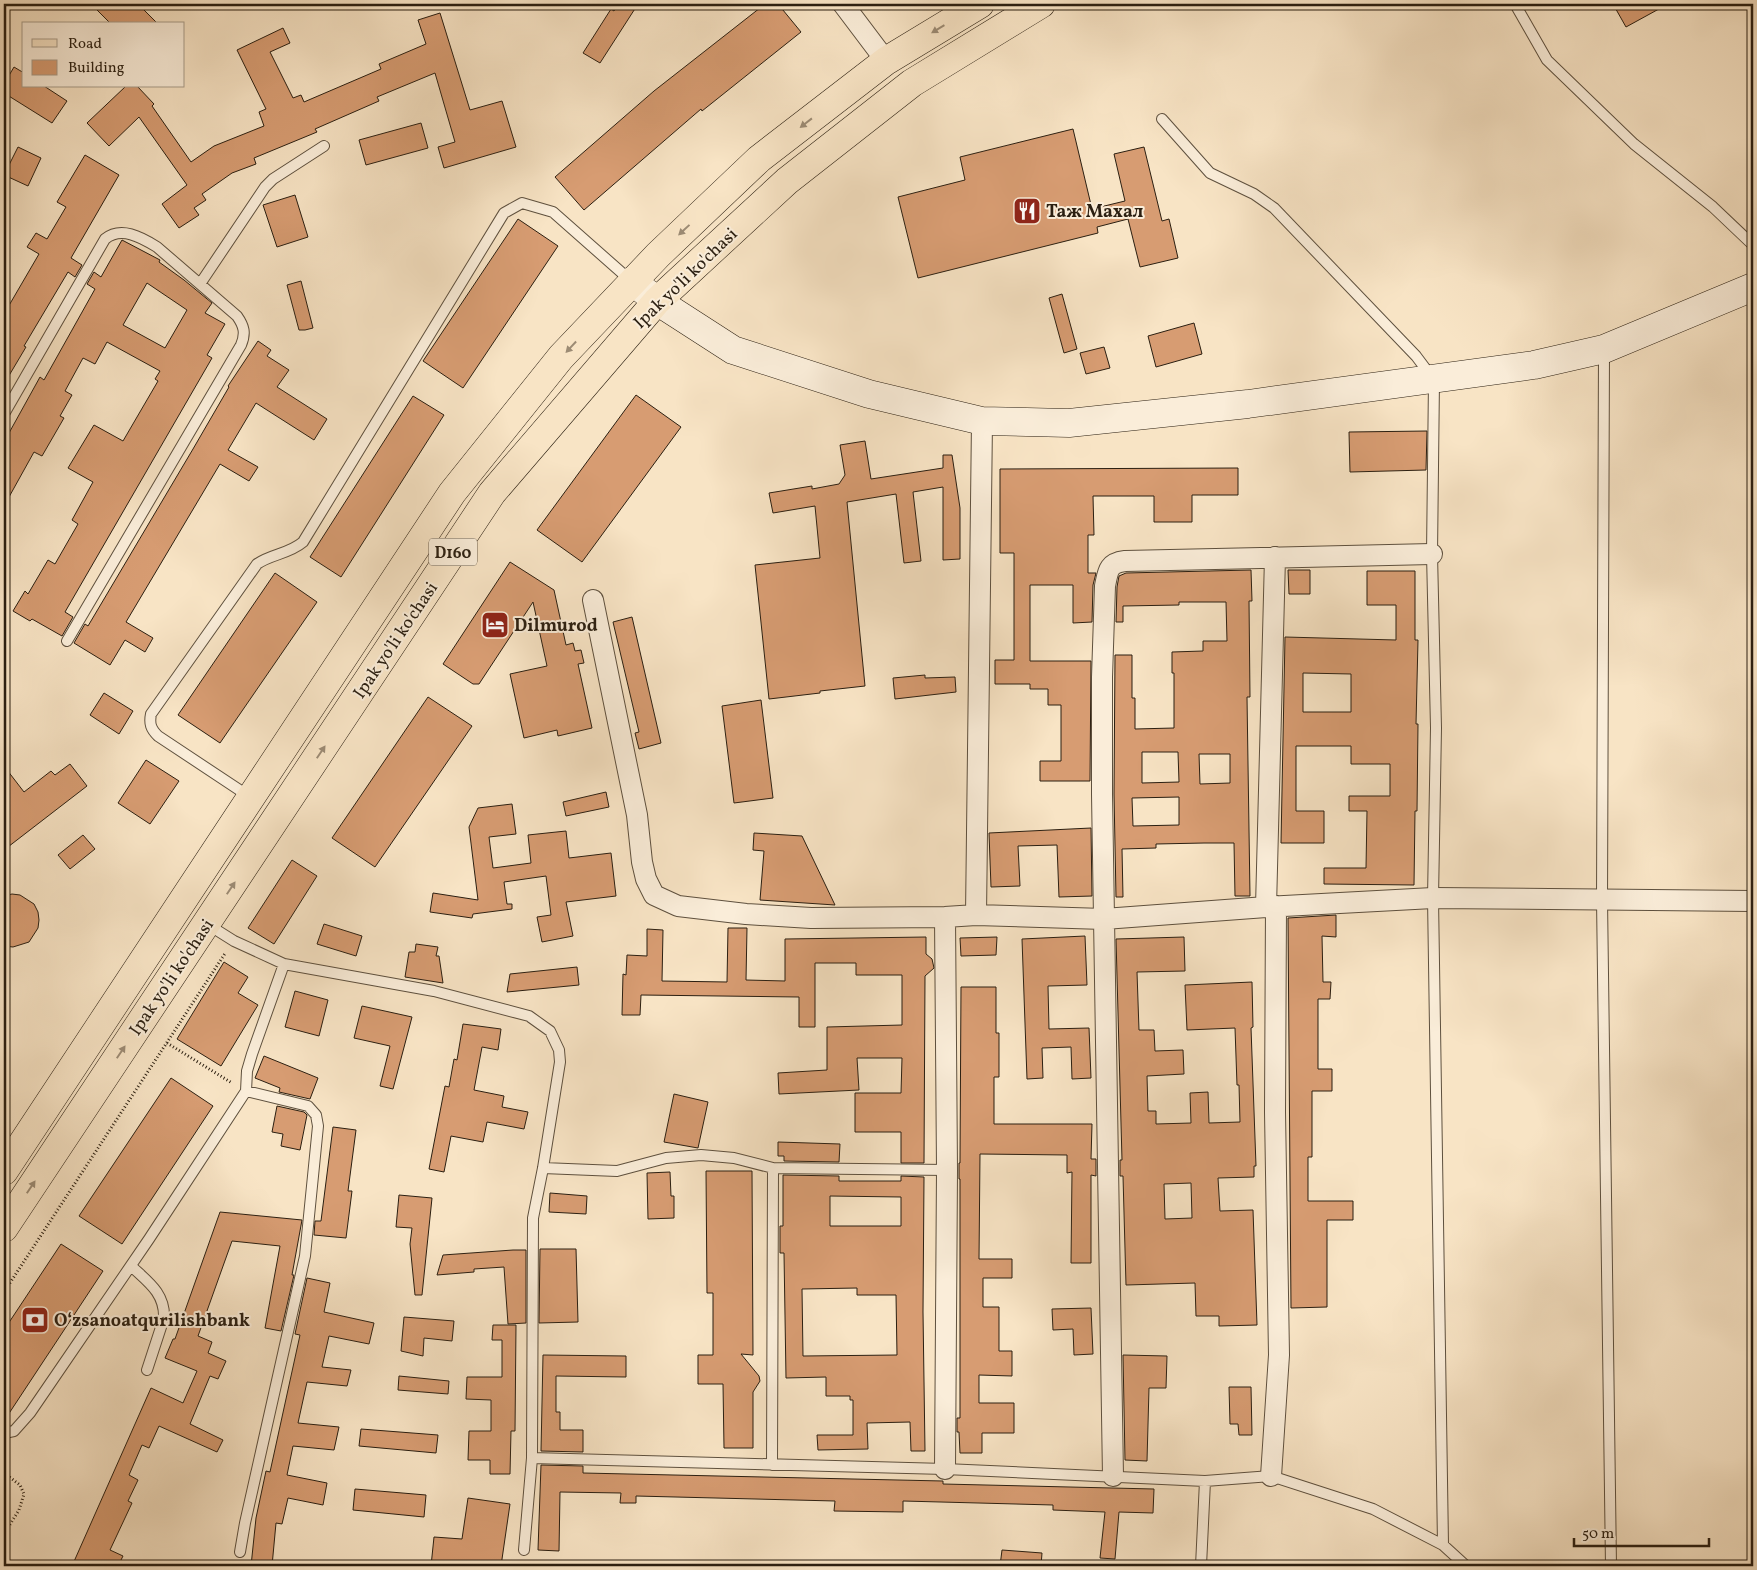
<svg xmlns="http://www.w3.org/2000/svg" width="1757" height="1570" viewBox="0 0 1757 1570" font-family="Vollkorn,serif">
  <rect width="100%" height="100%" fill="#f8e4c5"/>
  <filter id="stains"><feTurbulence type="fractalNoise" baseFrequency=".004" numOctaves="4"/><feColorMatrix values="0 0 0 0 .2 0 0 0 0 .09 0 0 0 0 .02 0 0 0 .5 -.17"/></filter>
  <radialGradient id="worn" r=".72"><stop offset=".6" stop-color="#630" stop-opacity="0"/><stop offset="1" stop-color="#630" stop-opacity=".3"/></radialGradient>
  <path fill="#d79c72" stroke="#2b1f11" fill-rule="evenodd" d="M91,4H138L158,24H111Z
    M618,4H638L600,63L583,53L611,9L614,11Z
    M765,4H778L801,32L702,111L701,109L584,210L555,177L654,91Z
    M1613,4H1668L1626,27Z
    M440,13L470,110L502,101L516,147L444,168L438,147L455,142L435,73L377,97L379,101L315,129L317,132L254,158L256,164L232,173L202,194L206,200L194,208L199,215L179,228L162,204L187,185L139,117L109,146L87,123L126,86H137L154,104L152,106L191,162L214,146L264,126L259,112L266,109L237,50L283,28L290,43L270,52L293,98L301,95L304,102L381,69L379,64L426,44L418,20Z
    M14,67L24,73V86H44L67,101L52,123L4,93V84Z
    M421,123L428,148L366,165L359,140Z
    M1073,129L1092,209L1125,201L1114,154L1144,147L1162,221L1169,219L1178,258L1140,267L1128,219L1097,227L1098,233L918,278L898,197L965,180L960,157Z
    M18,147L41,158L28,186L4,175Z
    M85,155L119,175L71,258L82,265L75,277L68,272L24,346L26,347L4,384V314L39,254L27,247L36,233L47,239L66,207L57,202Z
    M295,195L308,237L277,247L263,205Z
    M518,219L558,246L463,388L423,361Z
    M122,240L160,260L159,262L184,280L212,303L205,313L225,324L207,355L212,358L65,612L73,617L62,636L32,619L30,621L13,611L25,591L28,594L48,560L55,564L78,524L72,520L93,482L68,468L94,425L123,441L158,381L155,379L160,371L107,342L95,364L83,358L65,391L72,395L60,416L64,418L42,456L34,452L4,506V442L40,377L44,380L95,289L87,284L94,272L101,277ZM147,283L187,310L165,348L123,325Z
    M301,281L313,328L305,330H299L287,285Z
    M1062,294L1077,349L1064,353L1049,298Z
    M1194,323L1202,354L1156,367L1148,336Z
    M258,341L271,350L267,356L289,370L277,387L327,419L314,440L256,403L228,450L258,467L249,481L220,464L126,622L153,638L145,652L125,640L110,665L74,643L85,624L88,626L193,449L229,387L228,386Z
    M1104,347L1110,368L1086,374L1080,353Z
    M636,395L681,427L582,562L537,530Z
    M413,396L444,415L341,577L310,557Z
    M1427,431L1426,470L1350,472L1349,432Z
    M865,441L871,479L943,468V455H952L960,508V559L943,560V487L913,492L921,561L904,563L896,494L847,502L865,686L820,691V693L769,699L755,565L820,558L815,506L773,513L769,493L812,486V489L839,484L845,475L840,445Z
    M1238,468V495H1192V522H1154V496H1093L1094,535H1088V573H1096L1093,585L1092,622L1073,623V585H1030V661H1091L1090,781H1040V761H1061V705H1048V689H1030V684H995V660H1014V553H1000V469Z
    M510,562L554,590L566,645L573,643L575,651L581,650L584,663L578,664L592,728L558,736L557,730L524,738L510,674L547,666L533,602L479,684H473L443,664Z
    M1251,570L1252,601H1249L1250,697H1247L1250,896H1235L1234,843H1204L1156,844V848L1122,849L1123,897H1116L1114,794L1115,655H1132V698H1135V729L1174,728V673H1172V652L1203,651V641H1227L1226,602H1179V605L1123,606V622H1116L1117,587L1119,576L1126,573ZM1142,752H1178L1179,782L1142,783ZM1199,754H1230V783L1200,784ZM1179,797V825L1133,826L1132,798Z
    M1288,570H1310V594H1289Z
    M1367,571H1415V640H1418L1416,724H1418L1417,811H1415L1414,885L1324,884V868H1366L1367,811H1349V796H1390V764H1351V746H1296V811H1324V843H1281L1285,637L1396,640V605H1367ZM1303,673L1351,674V712H1303Z
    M275,573L317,602L220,743L178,715Z
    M632,617L661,743L639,749L635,733L639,732L613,622Z
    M925,675V678L955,677L956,692L895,699L893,678Z
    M104,693L133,711L119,734L90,715Z
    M428,697L472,726L375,867L332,838Z
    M761,700L773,798L734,803L722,706Z
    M146,760L179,781L150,824L118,803Z
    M70,764L87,786L4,850V766L24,792L51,771L55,775Z
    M606,792L609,807L566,816L563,802Z
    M512,804L516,834L489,837L493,868L531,863L528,835L566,831L569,858L611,853L616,896L566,902L573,936L542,942L537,917L551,915L546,876L504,882L507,904H512V909L473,914L472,918L430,912L433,893L478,900L469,827L478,808Z
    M1091,828L1092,896L1059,897L1057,845L1018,846L1020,886L991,887L989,833Z
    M754,833L802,836L835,905L760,900L764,851L753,850Z
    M83,835L95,849L70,869L58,855Z
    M292,860L317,876L274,944L248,928Z
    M12,894L20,895L34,904L38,912L39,920L38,928L29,942L13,947L4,946V896Z
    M1336,915V937L1322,936L1323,982H1331L1330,999H1318V1069H1332V1091H1312V1157H1308V1201H1353V1220H1327V1307L1291,1308L1288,918Z
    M324,924L362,936L356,956L317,944Z
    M728,928H747L746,980L785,981V939L926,937V954L932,959L934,968L925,976L924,1163H901V1132H855V1093H901L902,1058H857L859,1090L779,1094L778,1073L827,1070V1027L902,1025V975H856V963H815V1027H799V997L641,995L640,1015H622L623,974L626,975L627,955L647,956V929L663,930L662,981L727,982Z
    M1085,936L1087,985L1048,986L1049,1029L1089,1028L1091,1078L1072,1079L1071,1047L1042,1048L1043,1078L1027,1079L1022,939Z
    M997,937L996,955L961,956L960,938Z
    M1184,937L1185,971L1137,972L1139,1030H1154L1155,1051L1183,1050L1184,1074L1147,1076L1148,1111H1156V1124L1191,1123L1190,1093L1208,1092L1209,1123L1240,1122L1239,1085H1237L1235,1028L1187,1030L1185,985L1252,982L1253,1027L1251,1028L1256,1166H1254V1177L1218,1178L1220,1211L1253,1210L1257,1325L1219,1326V1316H1196L1195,1283L1126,1285L1123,1176H1120V1160H1122L1116,939ZM1191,1183L1192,1218L1165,1219L1164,1184Z
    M416,944L438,947L436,956H439L443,983L405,977L409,952H415Z
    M224,962L248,977L238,993L258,1005L221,1066L177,1039Z
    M577,967L579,985L507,992L510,974Z
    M961,987H996V1033H999V1077H994V1124H1092L1091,1159H1096V1176L1091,1175V1263H1071L1072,1172L1067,1173V1155L980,1154L979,1259H1012V1278H983V1307H999V1351H1012V1376L979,1375V1403H1014V1433H982V1453H960L959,1432H957V1418H960V1179H959V1163H960Z
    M295,991L328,1000L319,1036L285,1027Z
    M362,1006L412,1017L393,1089L380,1086L390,1046L354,1038Z
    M463,1024L501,1029L498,1050L482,1047L474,1090L504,1096L502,1107L528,1112L524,1129L487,1122L483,1142L451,1136L444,1172L429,1169L445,1086L449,1087L454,1059L457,1060Z
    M264,1056L318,1078L310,1099L279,1092L280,1088L255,1078Z
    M171,1078L213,1106L122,1244L79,1216Z
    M674,1094L708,1102L698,1148L664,1142Z
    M277,1106L304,1112L307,1115L300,1150L281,1146L283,1134L272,1132Z
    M333,1127L356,1130L348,1191H352L346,1238L314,1235L315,1221H321Z
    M778,1142L840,1144L839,1162L784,1161V1156H778Z
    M706,1171H752L753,1355L741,1354L759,1376L760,1381L753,1392V1448H724L723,1384H698V1355H713V1293H707Z
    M670,1172L671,1196H674V1218L648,1219L647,1173Z
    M783,1175L839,1176V1181H901V1176L924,1177L923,1312L925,1451H911L910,1422L867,1423L868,1449L818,1450L817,1435H853V1400H850V1396H826V1377L786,1378L784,1253H780V1226H783ZM830,1196L901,1197V1226H830ZM857,1288V1295H896L897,1355L803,1356L802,1289Z
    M550,1193L587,1196L586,1214L549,1212Z
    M399,1195L432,1198L422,1295H415L410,1244L412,1228L396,1227Z
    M220,1212L302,1220L292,1275H294L281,1331L265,1328L280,1246L232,1241L198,1336L212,1342L208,1353L226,1361L218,1379L210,1376L190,1424L223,1440L217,1452L159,1426L149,1448L142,1445L129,1475L138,1480L128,1501L132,1503L110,1550L123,1556L118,1566H72L151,1388L183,1403L197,1371L165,1358L173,1339H175Z
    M61,1244L103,1271L4,1421V1330Z
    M540,1249H576L578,1322L539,1323Z
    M513,1250H526V1323L508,1324L504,1267L474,1269V1272L437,1275L443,1255Z
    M307,1278L330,1283L324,1312L374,1323L369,1344L329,1336L322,1367L351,1370L347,1386L307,1382L298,1423L339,1427L334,1450L293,1446L287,1475L327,1483L323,1505L288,1498L282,1524L276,1523L272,1566H251L256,1518L266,1471L270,1472L300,1335L295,1334Z
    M1091,1308L1093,1354L1074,1355L1073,1329L1053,1330L1052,1309Z
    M404,1317L454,1321L452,1341L424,1338L423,1356L401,1351Z
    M493,1325H516L515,1431H511L510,1474H490V1460H468L469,1431H491V1400L466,1399L467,1377H502V1340H492Z
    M543,1355L626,1356V1377L556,1376V1412H560V1430H583V1452L541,1451Z
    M1123,1355L1167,1356L1166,1388H1149L1147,1461L1125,1460Z
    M399,1376L449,1381L448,1394L398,1390Z
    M1229,1387H1251L1252,1435H1239L1238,1424H1230Z
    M361,1429L438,1435L436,1453L359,1446Z
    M541,1465L583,1466V1473L943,1481V1484L1154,1489L1153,1513L1119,1512L1115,1559L1100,1558L1105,1512L1053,1510V1505L903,1501V1512L834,1511L835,1501L636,1496V1503H620L621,1493L560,1492L559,1551L538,1550Z
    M355,1489L426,1495L424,1517L353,1510Z
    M468,1498L510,1504L501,1566H431L434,1537L462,1539Z
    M1002,1550L1042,1553L1041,1566H1000Z"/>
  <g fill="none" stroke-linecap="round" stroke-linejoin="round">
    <defs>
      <path id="lane" d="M1515,4L1547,60L1634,144L1713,207L1753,245
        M1162,119L1210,173L1254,194L1274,208L1416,356L1434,380L1432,554L1436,728L1433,898L1443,1545
        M200,284L265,187L273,179L324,146
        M1604,350L1602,900L1611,1566
        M4,414L105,239C121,226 141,237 157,247L237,316C244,326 246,333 241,345L67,641
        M250,797L158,736C151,729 149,724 151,714L257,564C271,554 289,554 303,542L504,213L522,203L553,212L630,280
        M207,924L234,941L284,964L434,991L529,1016L550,1031L559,1050L560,1062L543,1168L533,1218L532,1458L945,1469L1205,1481L1271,1476L1373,1509L1443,1545L1466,1566
        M543,1168L617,1171L666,1158L701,1155L734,1158L773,1168L947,1170
        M131,1266C148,1282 165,1293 164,1318L147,1370
        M4,1433L14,1431L30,1413L149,1239L246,1091L247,1071L252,1054L284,964
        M772,1465L773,1168
        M524,1550L532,1458
        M240,1552L245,1523L305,1256L318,1126L316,1115L308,1106L246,1091
        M1201,1566L1205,1481"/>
      <path id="street" d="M843,4L886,61
        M593,600L637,815L642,862L646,879L654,895L678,906L746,914L811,918L945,917L976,915L1104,919L1266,907L1433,898L1753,901
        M1266,907L1275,557
        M976,915L982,421
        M945,1469L947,1170L945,917
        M1113,1476L1102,794V677L1105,586C1108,571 1108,563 1125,561L1432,554
        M1271,1476L1279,1355L1275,1112L1276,906"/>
      <path id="secondary" d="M632,281L657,301L733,350L869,394L982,421L1069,423L1248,404L1534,365L1604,349L1753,287"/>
      <path id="primary" d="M4,1171L452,493L561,357L658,255L759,159L886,61L980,4
        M4,1228L492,493L657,301L787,181L912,83L1041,4"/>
    </defs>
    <use href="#lane" stroke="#5e503e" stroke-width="12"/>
    <use href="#street" stroke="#5e503e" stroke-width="22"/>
    <use href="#secondary" stroke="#2b1f11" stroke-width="29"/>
    <use href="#primary" stroke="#2b1f11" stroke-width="29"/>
    <path stroke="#2b1f11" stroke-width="3" stroke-dasharray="1 2.5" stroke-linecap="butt" d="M167,1043L232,1083
      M4,1292L226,952
      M4,1473L20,1485L24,1494L19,1510L4,1534"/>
    <use href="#lane" stroke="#faedd9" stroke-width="10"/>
    <use href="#street" stroke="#faedd9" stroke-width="20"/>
    <use href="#secondary" stroke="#faedd9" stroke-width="28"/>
    <use href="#primary" stroke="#f8e4c5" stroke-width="28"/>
  </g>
  <defs><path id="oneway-solid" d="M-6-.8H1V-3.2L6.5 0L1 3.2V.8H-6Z" transform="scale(1.25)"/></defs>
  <g fill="#9c8b74">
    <use href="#oneway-solid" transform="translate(938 29) rotate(149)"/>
    <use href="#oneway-solid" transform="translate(806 123) rotate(142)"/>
    <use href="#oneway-solid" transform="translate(684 230) rotate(137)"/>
    <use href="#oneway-solid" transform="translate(571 347) rotate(133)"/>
    <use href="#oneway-solid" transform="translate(321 752) rotate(-56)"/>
    <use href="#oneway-solid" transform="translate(231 888) rotate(-56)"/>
    <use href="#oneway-solid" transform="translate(121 1052) rotate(-56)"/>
    <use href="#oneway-solid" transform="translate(31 1187) rotate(-56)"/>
  </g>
  <defs>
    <symbol id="restaurant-square" viewBox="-11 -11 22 22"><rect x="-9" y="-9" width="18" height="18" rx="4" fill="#8f2418" stroke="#faedd9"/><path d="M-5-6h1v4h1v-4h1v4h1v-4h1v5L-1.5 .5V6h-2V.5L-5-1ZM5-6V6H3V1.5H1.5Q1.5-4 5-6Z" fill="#fff"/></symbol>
    <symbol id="hotel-square" viewBox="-11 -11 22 22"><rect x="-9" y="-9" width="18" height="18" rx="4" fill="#8f2418" stroke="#faedd9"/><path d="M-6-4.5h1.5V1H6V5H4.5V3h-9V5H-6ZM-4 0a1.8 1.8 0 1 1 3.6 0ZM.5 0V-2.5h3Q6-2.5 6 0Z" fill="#fff"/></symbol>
    <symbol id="bank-square" viewBox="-11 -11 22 22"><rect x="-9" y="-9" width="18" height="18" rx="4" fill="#8f2418" stroke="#faedd9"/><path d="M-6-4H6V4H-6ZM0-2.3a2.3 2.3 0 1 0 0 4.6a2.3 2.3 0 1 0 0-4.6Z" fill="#fff"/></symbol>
  </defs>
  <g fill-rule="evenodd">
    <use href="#restaurant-square" x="1011" y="195" width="32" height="32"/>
    <use href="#hotel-square" x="479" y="609" width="32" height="32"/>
    <use href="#bank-square" x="19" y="1304" width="32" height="32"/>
  </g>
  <g text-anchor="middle" stroke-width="4" stroke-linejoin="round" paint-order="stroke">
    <rect fill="#faedd9" stroke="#695d4d" stroke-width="1" x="429" y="538.5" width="48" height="27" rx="4"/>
    <g font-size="16" font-weight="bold" fill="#2b1f11">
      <text x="453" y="558">D160</text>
    </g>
    <g font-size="18" font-weight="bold" fill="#2b1f11" stroke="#faedd9" text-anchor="start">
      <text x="1046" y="217">Таж Махал</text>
      <text x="514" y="631">Dilmurod</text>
      <text x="54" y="1326">Oʻzsanoatqurilishbank</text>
    </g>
    <g font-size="18" fill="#2b1f11" stroke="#faedd9">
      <text transform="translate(685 278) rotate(-44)" y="6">Ipak yo'li ko'chasi</text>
      <text transform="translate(395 640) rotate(-56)" y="6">Ipak yo'li ko'chasi</text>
      <text transform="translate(171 977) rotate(-56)" y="6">Ipak yo'li ko'chasi</text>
    </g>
  </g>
  <rect width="1757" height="1570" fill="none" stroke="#f8e4c5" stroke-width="20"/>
  <rect x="5" y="5" width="1747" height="1560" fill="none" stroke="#2b1f11" stroke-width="2.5"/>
  <rect x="10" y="10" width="1737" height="1550" fill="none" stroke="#2b1f11"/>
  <rect x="22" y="22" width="162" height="65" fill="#faedd9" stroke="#a79b89"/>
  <rect x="32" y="39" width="25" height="8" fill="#f8e4c5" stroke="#a79b89"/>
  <text x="68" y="48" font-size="15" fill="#2b1f11">Road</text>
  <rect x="32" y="60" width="25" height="15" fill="#d79c72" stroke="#a79b89"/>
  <text x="68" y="72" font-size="15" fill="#2b1f11">Building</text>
  <path d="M1574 1538v8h135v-8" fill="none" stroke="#2b1f11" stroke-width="2.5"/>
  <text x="1582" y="1538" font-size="15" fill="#2b1f11" stroke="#faedd9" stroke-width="4" paint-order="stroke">50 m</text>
  <rect width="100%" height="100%" filter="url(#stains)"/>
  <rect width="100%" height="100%" fill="url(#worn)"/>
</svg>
